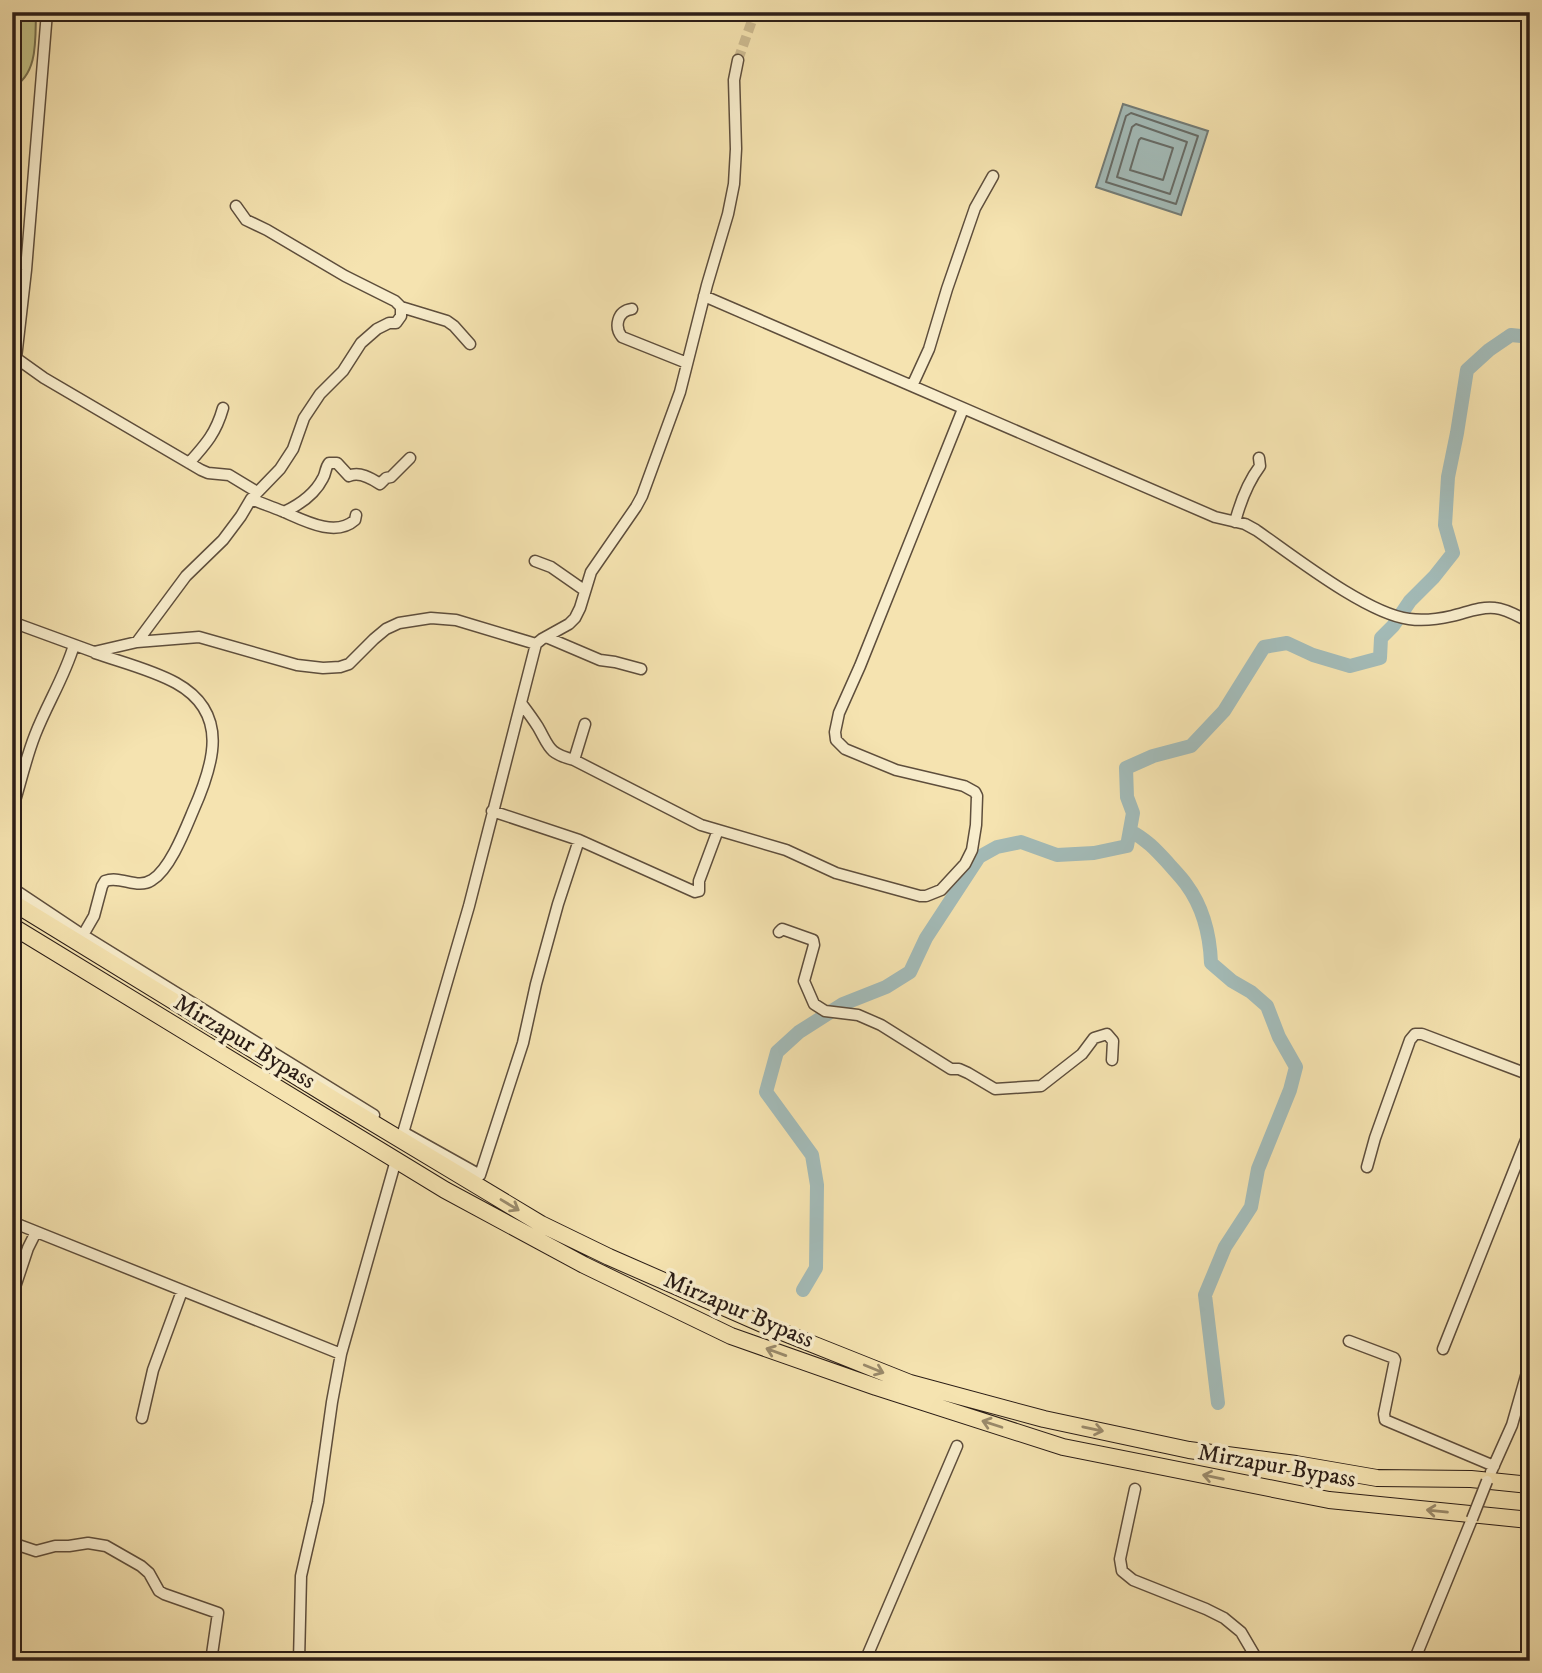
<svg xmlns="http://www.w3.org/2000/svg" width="1542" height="1673" viewBox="0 0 1542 1673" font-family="'IM FELL DW Pica',serif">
  <rect width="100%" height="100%" fill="#f5e3b0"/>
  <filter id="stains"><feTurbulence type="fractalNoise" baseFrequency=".00286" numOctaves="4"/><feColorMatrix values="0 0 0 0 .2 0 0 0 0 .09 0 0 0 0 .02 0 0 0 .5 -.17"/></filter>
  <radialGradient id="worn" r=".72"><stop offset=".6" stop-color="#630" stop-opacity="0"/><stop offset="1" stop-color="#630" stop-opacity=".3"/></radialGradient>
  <path fill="#c2c186" stroke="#766f4e" stroke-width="2" d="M12,12H36C35,38 39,74 12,88Z"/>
  <path fill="#a3bbb8" stroke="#737c77" stroke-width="2" d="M1123,104L1208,131L1181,215L1096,187Z"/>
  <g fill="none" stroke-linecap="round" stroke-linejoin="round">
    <path stroke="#676c67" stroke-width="2" d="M1131,113L1198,136L1176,204L1106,182L1126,116Z
      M1136,124L1187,142L1170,194L1117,177L1132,127Z
      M1141,138L1173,148L1163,180L1130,170L1139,140Z"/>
    <path stroke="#a3bbb8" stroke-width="14" d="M1530,51L1527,78L1530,92
      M1130,831C1146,839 1156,850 1168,863C1174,870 1181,877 1186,884C1203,907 1210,936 1211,963L1232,981L1251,992L1267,1006L1279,1037L1296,1067L1290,1090L1258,1169L1251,1207L1225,1247L1205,1295L1218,1403
      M803,1290L816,1268L817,1185L812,1155L766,1092L777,1052L799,1032L843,1004L886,987L910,972L926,938L979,857L997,847L1021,842L1057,855L1094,853L1127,846L1133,813L1127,797L1126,768L1153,756L1191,746L1224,711L1264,647L1287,643L1313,655L1350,666L1380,658L1381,638L1393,626L1410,601L1434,577L1453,553L1445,525L1448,477L1457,433L1467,370L1489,350L1511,335L1530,337"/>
    <path stroke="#cdbb91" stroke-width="10" stroke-dasharray="10 5" stroke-linecap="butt" d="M738,60L755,12"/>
    <defs>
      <path id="minor" d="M704,296L1215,517L1245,524L1256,530C1292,555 1367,614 1409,619C1423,621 1439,619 1452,616C1466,613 1480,606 1495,608C1507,609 1519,617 1530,622
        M401,307L447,321L454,326L470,344
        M632,309C617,311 614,327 622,337L687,363
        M16,358L44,378L201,470L208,473L229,475L257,492
        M12,374L16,358L26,270L47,12
        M912,386L929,349L947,289L975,208L993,176
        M189,463C206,444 216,433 223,408
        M251,499C261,503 272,507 282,511C303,520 335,538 355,520L356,515
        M284,512C299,505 315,494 323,478C326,473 325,468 329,463H337L349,476C359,471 371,478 380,484L386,478L391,477L410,458
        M1235,522C1240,503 1248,482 1260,466L1259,458
        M535,561L551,567L584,590
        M12,622L94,652L137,642L199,637L297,665L323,668L340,667L349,664L374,639L386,629L399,623L431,618L456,620L536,644
        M546,637L600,660L615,662L641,669
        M137,642L186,576L223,540L241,516L251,499L280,469L293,449L304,418L320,394L343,371L361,343L377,329L389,323H396L401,316V307L395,301L345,276L267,230L246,220L236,206
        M521,703C527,711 533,719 538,727C550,748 548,753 574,760L701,825L786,850L836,873L920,896H926L941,890L965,864L972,850L976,825L977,796L975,792L964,786L896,770L845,749L836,740L835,732L839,713L860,666L963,409
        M574,760L585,724
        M14,804C21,781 26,758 35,735C47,704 65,676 74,645
        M492,811L579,840L695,892L699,891V881L718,830
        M12,888L78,932L374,1115
        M779,932L782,929L813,940L814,945L804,981L814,1004L825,1011L858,1015L881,1025L951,1069H959L968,1073L995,1089L1041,1086L1082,1054L1094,1038L1107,1034L1113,1041L1112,1060
        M83,935L94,916L102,886L105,881C121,875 137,890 152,880C170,869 185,830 193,811C214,764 230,713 176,683C153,670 121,662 95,653
        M403,1132L480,1175L523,1043L536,984L558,904L579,840
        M403,1133L469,906L536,644L542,639L569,624L575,618L580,608L591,572L636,507L642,496L680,392L707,285L728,214L734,184L736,149L734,80L738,60
        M1367,1167L1375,1138L1410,1040L1415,1034H1422L1530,1075
        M12,1222L341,1354
        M12,1296L28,1248L36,1232
        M1349,1341L1394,1358L1395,1360L1384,1414L1385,1420L1494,1466
        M1443,1349L1530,1130
        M142,1418L153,1370L182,1291
        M1491,1472L1512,1425L1530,1362
        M1135,1489L1120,1559L1122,1571L1133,1580L1206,1609L1224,1618L1241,1632L1258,1661
        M12,1543L36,1551L55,1546H69L88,1543L106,1546L141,1566L149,1573L159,1591L164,1594L218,1613L211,1661
        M299,1661L301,1576L318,1502L332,1402L341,1354L396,1160
        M865,1661L957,1446
        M1414,1661L1472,1519"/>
      <path id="highway" d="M12,902L338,1102L541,1224L609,1257L762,1324L910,1383L1044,1419L1189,1450L1296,1464L1377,1478L1471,1479L1530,1485
        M12,926L445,1190L584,1265L731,1336L876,1387L1063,1447L1329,1500L1530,1520"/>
    </defs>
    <use href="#minor" stroke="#5e4e3c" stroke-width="13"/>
    <use href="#highway" stroke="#2b1d16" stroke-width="18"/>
    <use href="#minor" stroke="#f8edcc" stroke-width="10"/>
    <use href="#highway" stroke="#f5e3b0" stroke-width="16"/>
    <defs>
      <path id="minor-bridge" d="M1472,1519L1487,1481"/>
    </defs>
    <use href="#minor-bridge" stroke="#5e4e3c" stroke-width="13" stroke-linecap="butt"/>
    <use href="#minor-bridge" stroke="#f8edcc" stroke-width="10"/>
  </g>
  <defs><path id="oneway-shaft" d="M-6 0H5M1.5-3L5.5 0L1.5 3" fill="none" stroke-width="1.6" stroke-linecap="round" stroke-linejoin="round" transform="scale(1.75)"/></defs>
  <g stroke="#9a8a6b">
    <use href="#oneway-shaft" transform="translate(510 1205) rotate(31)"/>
    <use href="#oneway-shaft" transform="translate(776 1352) rotate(-160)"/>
    <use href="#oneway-shaft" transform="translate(874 1369) rotate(22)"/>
    <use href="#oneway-shaft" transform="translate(992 1424) rotate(-162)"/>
    <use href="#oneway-shaft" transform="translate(1093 1429) rotate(12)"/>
    <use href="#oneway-shaft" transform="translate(1213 1477) rotate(-168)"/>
    <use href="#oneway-shaft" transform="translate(1437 1511) rotate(-174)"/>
  </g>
  <g text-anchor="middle" stroke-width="7" stroke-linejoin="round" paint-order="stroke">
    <g font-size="24" fill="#2b1d16" stroke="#f8edcc">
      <text transform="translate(245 1041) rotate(31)" y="8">Mirzapur Bypass</text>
      <text transform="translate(739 1309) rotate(23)" y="8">Mirzapur Bypass</text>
      <text transform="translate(1277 1465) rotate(10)" y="8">Mirzapur Bypass</text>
    </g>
  </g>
  <rect width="1542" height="1673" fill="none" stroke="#f5e3b0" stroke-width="42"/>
  <rect x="14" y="14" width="1514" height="1645" fill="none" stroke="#2b1d16" stroke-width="3.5"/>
  <rect x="21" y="21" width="1500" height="1631" fill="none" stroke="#2b1d16" stroke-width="2"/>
  <rect width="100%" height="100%" filter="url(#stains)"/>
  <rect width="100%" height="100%" fill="url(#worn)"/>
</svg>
